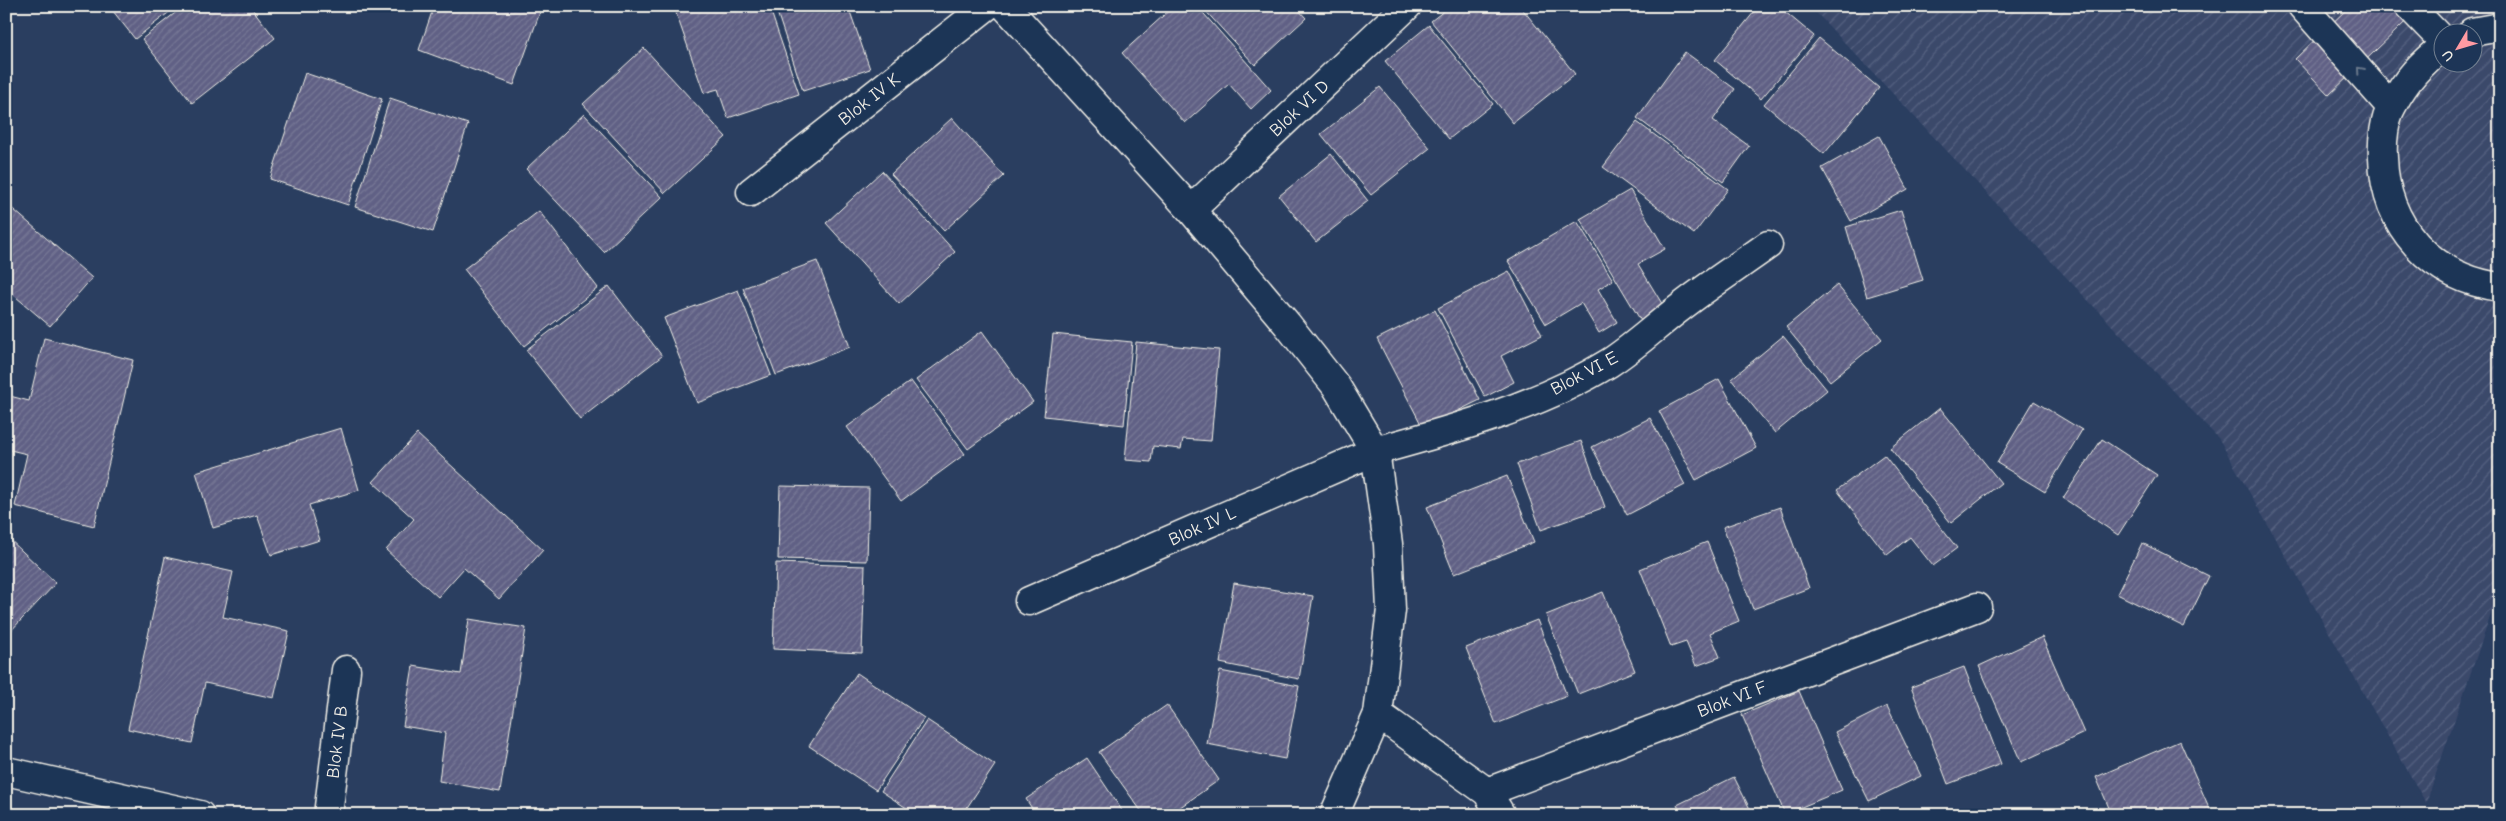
<svg xmlns="http://www.w3.org/2000/svg" width="2506" height="821" viewBox="0 0 2506 821" font-family="'Comic Neue',sans-serif">
  <defs>
    <pattern id="industrial-furrows" width="10" height="10" patternUnits="userSpaceOnUse" patternTransform="scale(1.25)"><rect width="10" height="10" fill="#3a486b"/><path d="M-1 1l2-2M0 10L10 0M9 11l2-2" fill="none" stroke="#576380"/></pattern>
    <pattern id="building-hatch" width="6" height="6" patternUnits="userSpaceOnUse" patternTransform="scale(1.25)"><rect width="6" height="6" fill="#606185"/><path d="M-1 1l2-2M0 6l6-6M5 7l2-2" fill="none" stroke="#777896"/></pattern>
  </defs>
  <rect width="100%" height="100%" fill="#2a3e60"/>
  <filter id="ink" filterUnits="userSpaceOnUse"><feTurbulence type="fractalNoise" baseFrequency=".02" numOctaves="2"/><feDisplacementMap in="SourceGraphic" scale="10" xChannelSelector="R" yChannelSelector="G"/><feConvolveMatrix kernelMatrix="1 2 1 2 8 2 1 2 1" color-interpolation-filters="sRGB"/></filter>
  <g filter="url(#ink)">
    <path fill="url(#industrial-furrows)" fill-rule="evenodd" d="M1810,6H2500V588L2426,803L2219,439ZM2444,32H2474V62H2444Z"/>
    <path fill="url(#building-hatch)" stroke="#f4f1e8" d="M109,6H177L135,39Z
      M184,6H250L275,38L192,103L142,39Z
      M434,6H532L541,9L514,85L419,50Z
      M695,6H769L799,94L728,118L718,89L704,93L676,13Z
      M775,6H848L870,69L803,91Z
      M1174,6H1197L1271,90L1251,109L1229,84L1185,123L1122,53Z
      M1201,6H1295L1306,18L1255,65Z
      M1450,6H1520L1575,74L1513,123L1431,21Z
      M1563,6H1584L1565,12Z
      M1759,6H1778L1814,36L1761,99L1715,60Z
      M2350,6H2422L2329,95L2295,59Z
      M1429,25L1493,104L1449,139L1385,61Z
      M1819,38L1879,88L1824,154L1764,104Z
      M644,48L726,137L665,193L583,104Z
      M1685,52L1735,89L1713,120L1749,146L1723,182L1637,118Z
      M305,73L382,99L348,205L270,179Z
      M1380,87L1430,148L1371,195L1321,134Z
      M390,98L468,124L433,232L355,207Z
      M584,114L662,197L604,252L526,169Z
      M952,118L1004,176L944,231L891,174Z
      M1637,122L1728,189L1694,234L1603,167Z
      M1879,136L1908,189L1851,221L1822,168Z
      M1331,154L1368,201L1316,242L1279,196Z
      M882,171L955,252L899,304L826,223Z
      M1630,190L1665,249L1638,264L1664,307L1641,321L1580,219Z
      M6,203L92,278L50,326L9,291L6,294Z
      M1901,210L1923,280L1867,297L1846,227Z
      M539,211L598,288L524,346L464,269Z
      M1577,221L1613,280L1598,289L1617,322L1599,333L1581,303L1546,324L1508,261Z
      M817,261L850,347L776,375L743,288Z
      M1509,271L1542,335L1501,356L1514,382L1485,397L1438,308Z
      M1837,285L1882,339L1830,381L1786,327Z
      M609,286L662,356L580,419L526,350Z
      M738,290L771,375L697,403L664,318Z
      M1435,310L1480,400L1423,428L1377,339Z
      M982,331L1033,402L968,449L916,380Z
      M1053,334L1132,342L1124,425L1044,416Z
      M1783,336L1827,390L1775,433L1731,379Z
      M44,338L133,360L94,526L15,506L27,454L6,449V395L29,401Z
      M1136,342L1219,350L1211,441L1183,439L1181,449L1153,446L1151,462L1125,460Z
      M1719,379L1756,448L1696,480L1659,411Z
      M911,381L965,454L901,501L847,427Z
      M2034,401L2082,430L2045,492L1997,463Z
      M1940,408L2001,483L1951,523L1890,448Z
      M1650,418L1685,485L1627,515L1592,447Z
      M341,428L359,490L309,505L320,540L271,555L257,515L213,528L196,472Z
      M417,434L543,550L499,599L464,568L438,597L386,550L414,519L373,482Z
      M2102,439L2157,475L2118,535L2063,498Z
      M1581,441L1605,507L1541,530L1517,464Z
      M1884,455L1957,548L1933,566L1910,537L1887,555L1837,490Z
      M1507,476L1534,542L1454,574L1427,507Z
      M780,486L869,488L867,561L778,559Z
      M1780,507L1809,588L1753,609L1723,527Z
      M6,536L56,583L6,636Z
      M1707,542L1739,621L1710,633L1720,657L1696,666L1686,642L1671,647L1640,569Z
      M2142,543L2209,576L2184,627L2117,594Z
      M165,557L233,572L223,617L289,631L274,698L205,683L192,743L128,729Z
      M776,563L865,566L862,653L773,649Z
      M1234,583L1313,596L1299,679L1220,663Z
      M1603,592L1635,671L1578,694L1546,615Z
      M469,619L526,628L500,792L439,781L445,733L403,726L413,666L461,674Z
      M1537,620L1567,696L1496,724L1466,648Z
      M2042,637L2084,733L2021,762L1979,666Z
      M1964,667L2001,764L1948,784L1911,687Z
      M1220,671L1299,686L1285,759L1207,744Z
      M857,673L924,718L876,790L809,746Z
      M1799,691L1842,790L1785,814L1742,715Z
      M1167,705L1219,780L1169,815H1144L1099,752Z
      M1887,706L1921,776L1869,801L1835,732Z
      M927,720L995,765L962,815H917L881,791Z
      M2180,741L2211,812L2205,815H2112L2096,777Z
      M1087,758L1125,815H1036L1026,799Z
      M1734,777L1753,815H1682L1677,805Z
      M1663,809L1666,815H1652Z"/>
    <g fill="none" stroke-linecap="round" stroke-linejoin="round">
      <defs>
        <path id="minor" d="M1005,6L1191,210L1287,324L1336,386L1375,451L1388,544L1391,610L1378,714L1334,815
          M2302,6L2391,107
          M2409,6L2444,42
          M2472,32L2500,27
          M2444,45C2421,64 2406,79 2392,106C2384,120 2382,142 2383,158C2385,227 2432,278 2500,287
          M751,192L987,6
          M1191,210L1407,6
          M1029,601L1375,451C1452,430 1540,406 1609,363C1634,347 1657,325 1681,307C1709,285 1739,266 1768,245
          M1378,714L1487,792L1501,815
          M6,771L200,815
          M1487,792L1977,607
          M328,815L346,670"/>
      </defs>
      <use href="#minor" stroke="#f4f1e8" stroke-width="31"/>
      <use href="#minor" stroke="#1d3557" stroke-width="28"/>
    </g>
    <defs><path id="oneway-chevron" d="M-2-3.5L2.5 0L-2 3.5" fill="none" stroke-width="1.6" stroke-linecap="round" stroke-linejoin="round" transform="scale(1.25)"/></defs>
    <use stroke="#68778a" href="#oneway-chevron" transform="translate(2360 70) rotate(-131)"/>
  </g>
  <g text-anchor="middle" stroke-width="4.5" stroke-linejoin="round" paint-order="stroke">
    <g font-size="18" fill="#f4f1e8" stroke="#1d3557">
      <text transform="translate(869 99) rotate(-38)" y="6">Blok IV K</text>
      <text transform="translate(1299 108) rotate(-43)" y="6">Blok VI D</text>
      <text transform="translate(1584 373) rotate(-28)" y="6">Blok VI E</text>
      <text transform="translate(1202 526) rotate(-24)" y="6">Blok IV L</text>
      <text transform="translate(1732 699) rotate(-21)" y="6">Blok VI F</text>
      <text transform="translate(337 742) rotate(-83)" y="6">Blok IV B</text>
    </g>
  </g>
  <rect width="2506" height="821" fill="none" stroke="#1d3557" stroke-width="25"/>
  <rect x="12" y="12" width="2481" height="796" fill="none" stroke="#f4f1e8" stroke-width="2" filter="url(#ink)"/>
  <g transform="translate(2458 48) rotate(232)"><circle r="24" fill="#1d3557" stroke="#738091"/>
  <path d="M0-4L9 19L0 12L-9 19Z" fill="#ff9aa2"/>
  <text y="-8" font-size="14" font-weight="bold" text-anchor="middle" fill="#f4f1e8">U</text>
  </g>
</svg>
